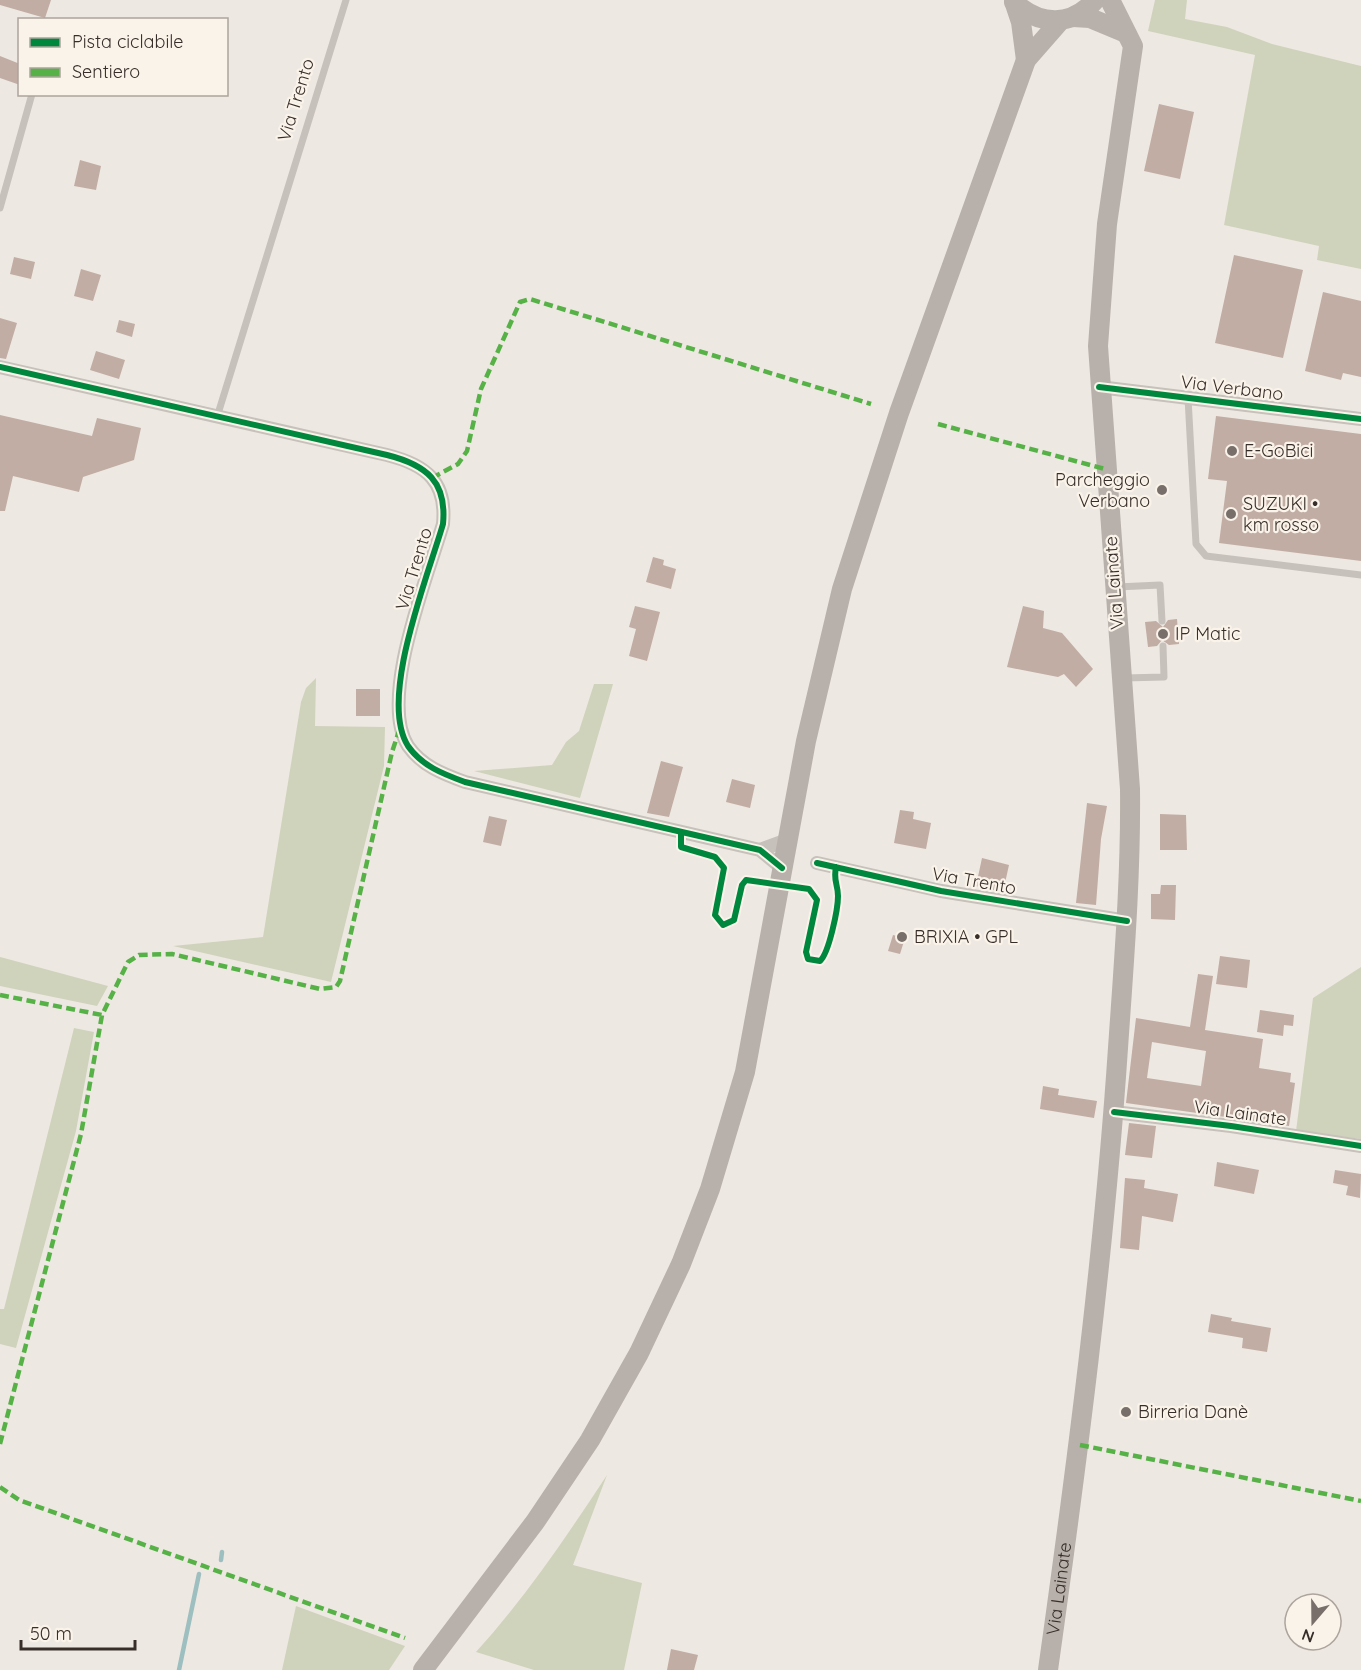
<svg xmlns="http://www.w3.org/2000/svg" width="1361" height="1670" viewBox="0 0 1361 1670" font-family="Quicksand,sans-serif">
  <rect width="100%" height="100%" fill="#eee8e2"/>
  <path fill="#cfd3bc" d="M1155,0H1187L1185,19L1227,27L1272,44L1361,66V269L1317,260L1319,246L1224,225L1255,55L1148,31Z
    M316,678L315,726L385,727L384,766L331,982L173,946L263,937L301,702L306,688Z
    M594,684H613L580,798L474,771L552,765L566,742L579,731Z
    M0,957L4,958L108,986L97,1006L0,986Z
    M1361,967V1139L1296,1131L1313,998Z
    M74,1028L94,1032L76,1131L16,1348L0,1344V1309H4Z
    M607,1475L573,1565L642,1583L624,1670H534L476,1652C526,1597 566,1537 607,1475Z
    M296,1606L405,1646L389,1670H282Z"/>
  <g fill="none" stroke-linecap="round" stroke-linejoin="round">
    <path stroke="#9ebfbf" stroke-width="4.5" d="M221,1560L222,1552
      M179,1670L199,1574"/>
  </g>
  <path fill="#c1ada4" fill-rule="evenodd" d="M0,0H51L45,18L0,5Z
    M0,56L20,64V85L0,78Z
    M1159,104L1194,112L1180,179L1144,171Z
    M80,160L101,166L96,190L74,186Z
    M1234,255L1303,270L1283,358L1215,343Z
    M14,257L35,262L31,279L10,274Z
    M81,269L101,275L93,301L74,296Z
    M1323,292L1361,301V377L1343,373L1341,380L1305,371Z
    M0,318L17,323L6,359L0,358Z
    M119,320L135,324L132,337L116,332Z
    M96,351L125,360L119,379L90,370Z
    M0,415L92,436L97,418L141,428L134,460L83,477L79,492L13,476L5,511H0Z
    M1216,416L1361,434V561L1219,543L1227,481L1208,479Z
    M653,557L664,560L663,565L676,569L671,589L646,582Z
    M635,606L660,612L647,661L629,656L636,629L629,627Z
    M1023,606L1044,611L1043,628L1062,633L1093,669L1076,687L1064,674L1058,677L1007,667Z
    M1177,619L1179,644L1169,645L1162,640L1157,646L1148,647L1145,622L1156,621L1163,627L1168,620Z
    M356,689H380V716H356Z
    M661,761L683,767L669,817L647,813Z
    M732,779L755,785L750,808L726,802Z
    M1087,803L1107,806L1101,839L1096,905L1076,903Z
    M900,810L914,812L913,819L931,823L926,849L894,843Z
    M1160,814L1186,815L1187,850H1160Z
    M489,816L507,820L501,846L483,842Z
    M982,858L1009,865L1003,892L976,886Z
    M1161,885H1176L1175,920L1151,919V894H1160Z
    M893,935L905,938L900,954L888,951Z
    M1220,956L1250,960L1247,988L1216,984Z
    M1198,974L1213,976L1205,1030L1263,1039L1259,1068L1291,1073L1290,1082L1295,1083L1289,1126L1126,1103L1136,1018L1190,1027ZM1152,1042L1206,1051L1201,1086L1147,1078Z
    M1260,1010L1294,1015L1293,1026L1284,1025L1283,1036L1257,1032Z
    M1043,1086L1059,1089L1058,1095L1097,1101L1094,1118L1040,1109Z
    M1129,1123L1156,1126L1152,1158L1125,1155Z
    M1217,1162L1259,1170L1254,1194L1214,1186Z
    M1335,1170L1361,1174L1360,1198L1346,1195L1348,1186L1333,1183Z
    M1125,1178L1145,1180L1144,1188L1178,1194L1173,1222L1142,1216L1139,1250L1120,1248Z
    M1211,1314L1232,1318L1231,1321L1271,1328L1267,1352L1242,1348L1243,1338L1208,1332Z
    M671,1649L698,1655L694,1670H667Z"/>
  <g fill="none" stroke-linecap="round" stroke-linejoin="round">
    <path stroke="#c7c1bb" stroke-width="7" d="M0,208L32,94
      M1188,398L1196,544L1206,556L1361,575
      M217,417L346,0
      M1117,587L1160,585L1162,621
      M1124,678L1164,677L1163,646"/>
    <path stroke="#c7c1bb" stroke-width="14" d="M0,367L387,455C427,465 447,482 443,524C428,576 378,699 408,746C422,766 443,774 465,782L760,850L782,868
      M1099,387L1361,419
      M760,850L787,840
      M817,863L941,891L1127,921
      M1114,1112L1231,1126L1361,1146"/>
    <g stroke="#b8b1ab" stroke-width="20">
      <path d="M1014,1L1021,22L1026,60"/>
      <path d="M1014,2C1039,26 1072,27 1095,0"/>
      <path d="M1073,17L1090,18L1126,33"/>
      <path d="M423,1670L535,1522L590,1440L639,1353L681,1264L710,1189L745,1072L806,741L842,589L899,413L1026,60L1061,20"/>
      <path id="s1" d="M1048,1670C1077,1463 1104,1256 1118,1048C1124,961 1131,876 1130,789L1098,346L1107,224L1133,46L1110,0"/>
    </g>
    <path stroke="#56b246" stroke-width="4.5" stroke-dasharray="9 4.5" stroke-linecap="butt" d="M938,424L1105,469
      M432,478L458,464L467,451L481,389L520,302L530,299L871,404
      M0,995L102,1015
      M0,1444L81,1134L102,1015L128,962L139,955L172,954L320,989L336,987L340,981L392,752L400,728
      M1080,1445L1361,1501
      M0,1487L19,1500L405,1638"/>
    <defs>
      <path id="cycleway" d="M0,367L387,455C427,465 447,482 443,524C428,576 378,699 408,746C422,766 443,774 465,782L760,850L782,868
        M1099,387L1361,419
        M681,832V847L715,857L724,868L715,915L723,925L734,920L742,885L746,880L809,889L817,900L806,952L808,959L820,961C829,953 838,909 838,896C838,884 833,881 836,867
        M817,863L941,891L1127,921
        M1114,1112L1231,1126L1361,1146"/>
    </defs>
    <use href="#cycleway" stroke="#faf3ea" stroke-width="10"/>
    <use href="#cycleway" stroke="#00873e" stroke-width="6"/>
  </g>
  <g fill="#786f6a" stroke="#faf3ea" stroke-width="2">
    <circle cx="1232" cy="451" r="6"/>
    <circle cx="1162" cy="490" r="6"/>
    <circle cx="1231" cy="514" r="6"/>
    <circle cx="1163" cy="634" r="6"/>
    <circle cx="902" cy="937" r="6"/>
    <circle cx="1126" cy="1412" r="6"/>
  </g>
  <g text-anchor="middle" stroke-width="4.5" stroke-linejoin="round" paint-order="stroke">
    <g font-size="18" fill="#382e29" stroke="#faf3ea">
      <text transform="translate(296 100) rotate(-73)" y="6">Via Trento</text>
      <text transform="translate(1232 388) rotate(7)" y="6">Via Verbano</text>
      <text transform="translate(414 569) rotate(-73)" y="6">Via Trento</text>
      <text transform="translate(1114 583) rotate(-94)" y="6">Via Lainate</text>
      <text transform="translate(974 881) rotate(10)" y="6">Via Trento</text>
      <text transform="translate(1240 1113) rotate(8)" y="6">Via Lainate</text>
      <text dy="6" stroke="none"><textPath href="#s1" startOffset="82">Via Lainate</textPath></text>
    </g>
    <g font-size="18" fill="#382e29" stroke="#faf3ea" text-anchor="start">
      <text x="1244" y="457">E-GoBici</text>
      <text x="1150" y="486" text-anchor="end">Parcheggio<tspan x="1150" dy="21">Verbano</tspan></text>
      <text x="1243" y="510">SUZUKI •<tspan x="1243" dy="21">km rosso</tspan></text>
      <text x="1175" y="640">IP Matic</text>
      <text x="914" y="943">BRIXIA • GPL</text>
      <text x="1138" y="1418">Birreria Danè</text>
    </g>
  </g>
  <rect x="18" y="18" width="210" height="78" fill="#faf3ea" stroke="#aca49d" stroke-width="1.5"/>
  <rect x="30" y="38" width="30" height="9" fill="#00873e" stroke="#aca49d" stroke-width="1.5"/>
  <text x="72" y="48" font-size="18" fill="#382e29">Pista ciclabile</text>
  <rect x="30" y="68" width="30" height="9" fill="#56b246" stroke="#aca49d" stroke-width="1.5"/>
  <text x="72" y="78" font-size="18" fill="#382e29">Sentiero</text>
  <g transform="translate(1313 1622) rotate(200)"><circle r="28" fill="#faf3ea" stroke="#aca49d" stroke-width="1.5"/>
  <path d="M0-4.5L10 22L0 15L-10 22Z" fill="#786f6a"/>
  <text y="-9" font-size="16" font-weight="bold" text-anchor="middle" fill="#382e29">N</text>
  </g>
  <path d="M21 1640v9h114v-9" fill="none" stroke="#382e29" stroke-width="3"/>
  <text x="30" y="1640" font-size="18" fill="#382e29" stroke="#faf3ea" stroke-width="4.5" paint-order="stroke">50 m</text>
</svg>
